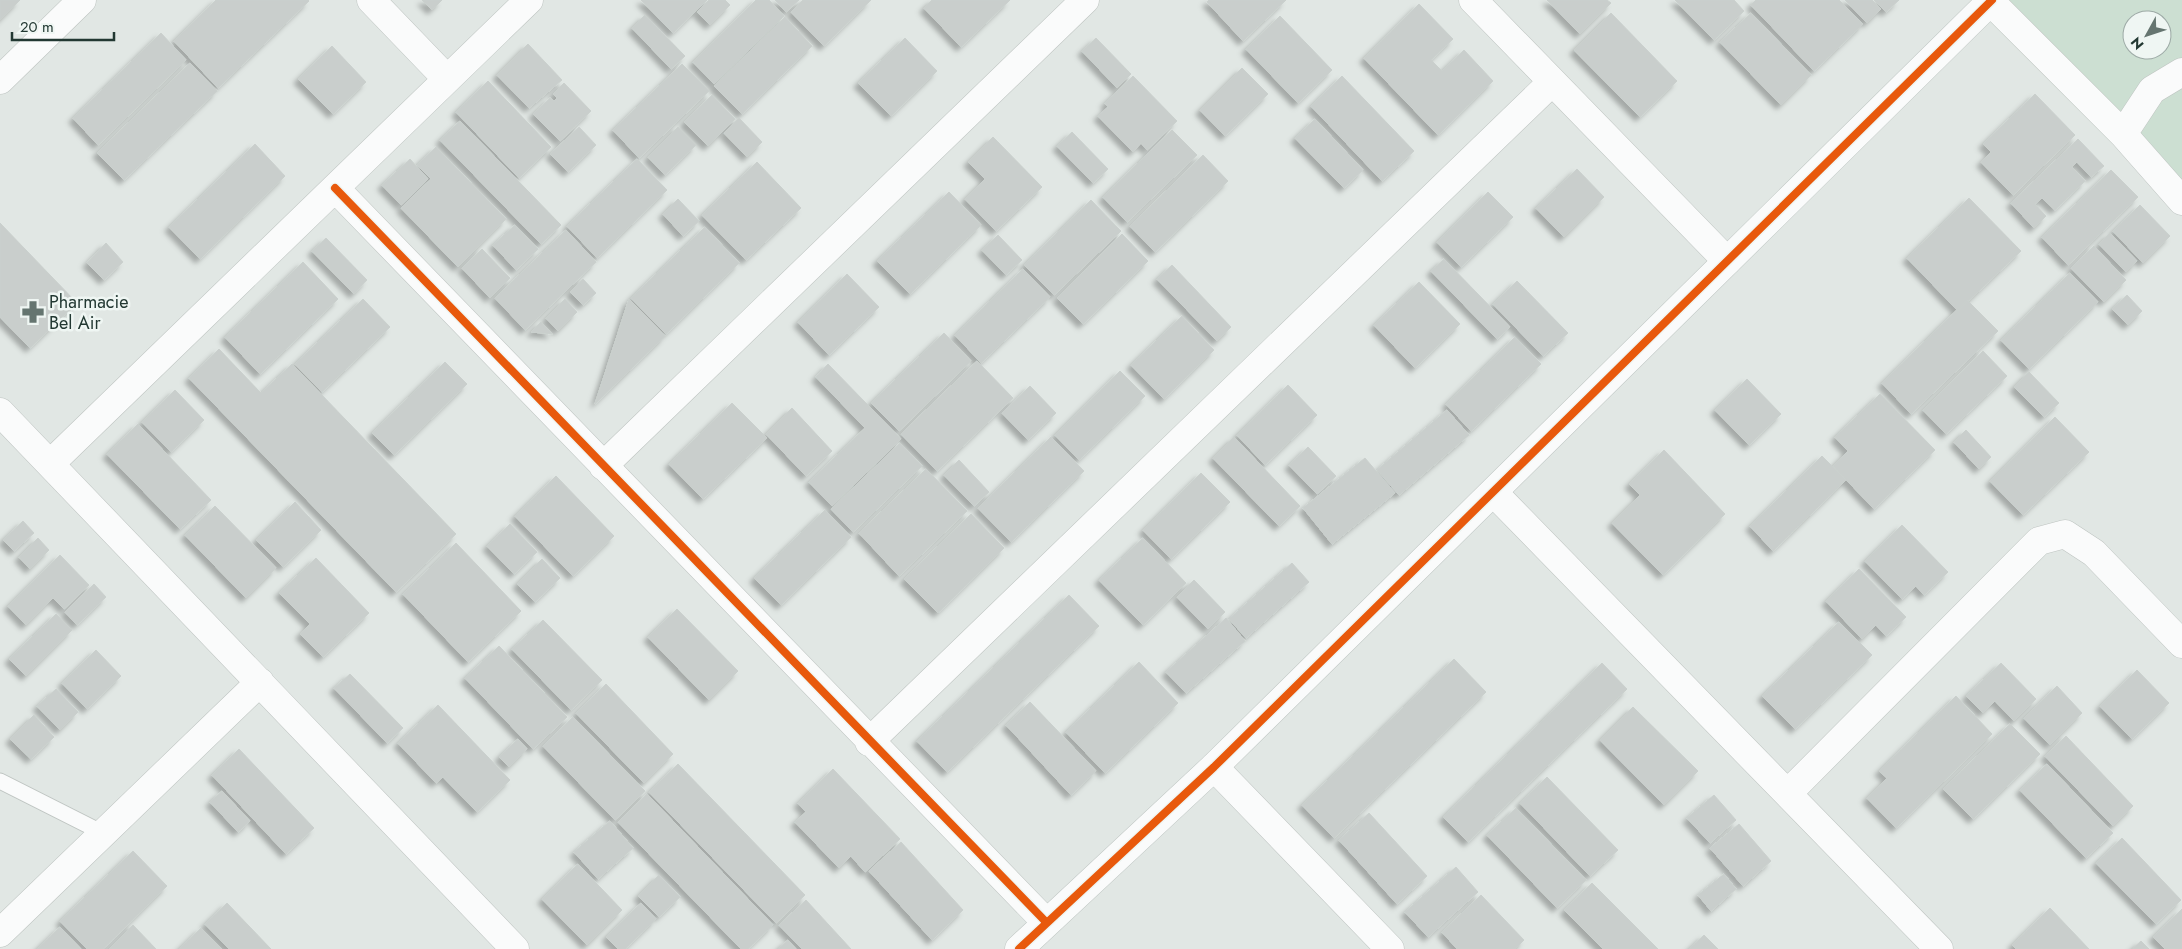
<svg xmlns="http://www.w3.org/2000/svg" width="2182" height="949" viewBox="0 0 2182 949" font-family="Jost,sans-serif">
  <defs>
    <filter id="shadow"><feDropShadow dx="-4.5" dy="4.5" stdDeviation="2.5" flood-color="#0004"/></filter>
  </defs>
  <rect width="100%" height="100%" fill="#e1e7e4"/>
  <path fill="#ccdfd2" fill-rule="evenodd" d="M1981,0H2182V209ZM2132,20H2162V50H2132Z"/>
  <path fill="#c9cecc" stroke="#cad0cd" filter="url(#shadow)" d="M0,0H20L0,20Z
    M216,0H308L309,1L218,88L174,41Z
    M422,0H442L432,10Z
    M641,0H707L673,33Z
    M709,0H725L730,5L710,25L697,12Z
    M756,0H769L784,16L714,84L693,62Z
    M775,0H799L786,12Z
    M803,0H871L824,46L791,12Z
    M932,0H1010L961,47L924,8Z
    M1209,0H1286L1243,41L1207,2Z
    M1547,0H1607L1611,3L1580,34Z
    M1675,0H1734L1744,11L1714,40Z
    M1756,0H1839L1863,24L1814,71L1751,5Z
    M1845,0H1872L1881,9L1867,23Z
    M1874,0H1899L1886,12Z
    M1419,4L1453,39L1431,60L1442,71L1464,50L1493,81L1438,135L1364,58Z
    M1611,13L1677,81L1640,117L1574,50Z
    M1751,13L1811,75L1781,105L1720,42Z
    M645,15L685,56L671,69L632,28Z
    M1280,16L1332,70L1298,103L1246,49Z
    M785,17L812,46L742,114L714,86Z
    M161,33L186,60L98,145L73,118Z
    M905,38L937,71L891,116L858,83Z
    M1096,38L1131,74L1117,88L1082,51Z
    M528,44L562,80L529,108L497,75Z
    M332,46L366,82L333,114L298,79Z
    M190,63L217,91L124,180L97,153Z
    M682,64L709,91L639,158L613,130Z
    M1242,68L1268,94L1225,136L1200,110Z
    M1133,76L1177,121L1147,150L1141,143L1133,152L1098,116L1108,107L1105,103Z
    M1342,76L1414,151L1382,181L1311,106Z
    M488,81L551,147L519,178L456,112Z
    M564,83L591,111L560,141L533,114L550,98L554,101L557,98L553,94Z
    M2035,94L2075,135L2013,195L1981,162L1991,152L1983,144Z
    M712,95L735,119L708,146L684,122Z
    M739,118L762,142L747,157L724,133Z
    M1315,119L1363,170L1344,188L1295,138Z
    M460,121L561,225L541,244L440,140Z
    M579,127L596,145L568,172L550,154Z
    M678,127L696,145L665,175L648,157Z
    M1172,130L1197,155L1127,222L1103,197Z
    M1072,132L1108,169L1093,183L1057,146Z
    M993,137L1042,187L996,231L965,199L985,179L968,162Z
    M2078,139L2104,166L2091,177L2077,162L2072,167L2085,181L2055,210L2042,198L2035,204L2046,216L2034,228L2011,203Z
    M255,144L285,176L200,259L169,227Z
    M436,147L506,219L458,267L401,208L431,179L417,165Z
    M1203,155L1228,181L1155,252L1130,226Z
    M410,159L428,179L401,205L382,185Z
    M637,159L667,190L597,258L567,226Z
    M757,162L801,208L746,260L702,215Z
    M1577,169L1604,197L1564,237L1536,208Z
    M2111,170L2138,197L2068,265L2042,237Z
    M949,192L981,225L910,294L877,261Z
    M1488,192L1513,217L1461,267L1437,242Z
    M1969,198L2021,251L1958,311L1907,258Z
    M678,199L699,221L683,236L663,214Z
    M1091,200L1121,231L1054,295L1024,265Z
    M2140,205L2170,236L2143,263L2113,231Z
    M0,223L77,303L30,348L0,317Z
    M515,225L538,249L516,270L493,245Z
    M705,227L739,263L666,334L631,298Z
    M566,230L596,262L525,330L495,298Z
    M2110,233L2137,261L2126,272L2099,244Z
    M1122,234L1148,261L1083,324L1057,298Z
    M998,235L1022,260L1006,275L982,250Z
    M326,238L367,280L354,294L312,251Z
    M106,243L123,262L104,280L87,263Z
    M2094,246L2126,280L2104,302L2071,268Z
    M482,249L510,278L490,298L462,268Z
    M1444,259L1510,327L1497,339L1431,271Z
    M303,262L338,299L260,374L225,337Z
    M1172,265L1231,327L1217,341L1157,279Z
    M1023,269L1050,297L981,363L955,335Z
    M2070,273L2098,302L2029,369L2001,340Z
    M847,274L879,307L829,355L798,322Z
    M583,279L596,293L583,305L570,292Z
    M1517,281L1568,333L1543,356L1493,304Z
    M1419,282L1460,324L1415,368L1374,325Z
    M2127,295L2142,311L2128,325L2112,309Z
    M363,299L390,327L322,392L295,364Z
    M565,299L577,312L558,331L546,318Z
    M629,299L665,336L595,404Z
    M1967,300L1998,331L1911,414L1882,383Z
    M1182,316L1214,350L1164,399L1131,365Z
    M541,322L553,334L531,332Z
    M944,333L971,361L899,431L871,403Z
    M1515,337L1541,364L1471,431L1446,404Z
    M219,349L261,393L292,364L456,534L396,592L189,378Z
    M1983,351L2007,376L1946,434L1923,410Z
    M977,361L1013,398L937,471L901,434Z
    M445,362L467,384L394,455L372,433Z
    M828,364L901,439L832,506L809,482L865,428L816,377Z
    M1120,371L1145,396L1079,460L1055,435Z
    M2029,372L2059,403L2044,417L2014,387Z
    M1747,379L1781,414L1749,445L1715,410Z
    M1288,385L1317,415L1265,465L1237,435Z
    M1030,386L1056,413L1028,440L1002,413Z
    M175,390L204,420L171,452L142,422Z
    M1880,394L1935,450L1874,509L1833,466L1848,451L1835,437Z
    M732,403L767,438L703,499L669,464Z
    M792,408L832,451L806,476L766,434Z
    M1447,410L1469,435L1399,495L1377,470Z
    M2055,417L2089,452L2023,515L1990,481Z
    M138,424L211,500L180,529L107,454Z
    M1966,430L1991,457L1979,469L1954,442Z
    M1051,437L1084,471L1011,542L978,508Z
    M1234,437L1300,506L1279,526L1213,458Z
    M900,443L922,466L853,532L831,509Z
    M1308,447L1336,476L1317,494L1289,465Z
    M1664,450L1725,514L1663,575L1612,523L1640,495L1629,484Z
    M1822,456L1846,480L1773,551L1750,526Z
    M1365,458L1395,493L1332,544L1303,508Z
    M959,460L989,492L974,506L944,475Z
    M926,469L967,511L899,576L859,533Z
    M1201,473L1230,502L1171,559L1143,530Z
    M556,476L614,536L573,576L515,516Z
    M295,502L321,530L283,567L256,540Z
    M215,506L276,568L246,598L185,535Z
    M825,510L851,537L781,605L754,578Z
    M971,514L1004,548L938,613L904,579Z
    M23,521L34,533L14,551L3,540Z
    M510,524L537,552L514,574L487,546Z
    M1902,525L1948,572L1924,595L1916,586L1902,599L1865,561Z
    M38,538L49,550L30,569L19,557Z
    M1143,538L1186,583L1143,625L1099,580Z
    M456,543L521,611L468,662L403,594Z
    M60,555L89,585L64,609L53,598L26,625L8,606Z
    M316,558L369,613L323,657L300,634L310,624L279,593Z
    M542,559L560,578L535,602L517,584Z
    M1292,563L1309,582L1246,638L1229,619Z
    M1859,569L1906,617L1886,636L1876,625L1862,639L1826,601Z
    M1194,580L1225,612L1208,629L1177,597Z
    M94,584L106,597L77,625L65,612Z
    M1069,595L1099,626L947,772L917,741Z
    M677,609L738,671L709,700L648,637Z
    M56,614L72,630L26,676L9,659Z
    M1226,618L1245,641L1186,693L1166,672Z
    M543,620L602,680L571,710L512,649Z
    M1839,622L1872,655L1795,729L1762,696Z
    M499,646L567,717L533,749L465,678Z
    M96,650L121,676L87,709L62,683Z
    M1454,659L1486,692L1334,838L1302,805Z
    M1139,662L1178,703L1105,773L1066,732Z
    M1602,663L1627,689L1468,842L1443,817Z
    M2001,663L2036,699L2014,721L1995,701L1983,713L1966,696Z
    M2137,670L2169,703L2132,739L2100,706Z
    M350,674L403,728L387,743L334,688Z
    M606,684L673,754L644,783L576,713Z
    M2057,686L2082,713L2050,745L2024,718Z
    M56,689L78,712L60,730L37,706Z
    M1956,696L1992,734L1896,828L1867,798L1887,778L1879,771Z
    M1030,702L1096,771L1071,795L1006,725Z
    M438,705L510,780L477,812L443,777L436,783L398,743Z
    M1633,707L1698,771L1664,805L1600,740Z
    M34,715L54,737L31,759L10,739Z
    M573,717L645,791L615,820L543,746Z
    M2010,724L2040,754L1973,819L1943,789Z
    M2066,736L2133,806L2113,826L2045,756Z
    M518,739L527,749L509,767L499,757Z
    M239,749L314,828L286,854L212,775Z
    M678,764L805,895L776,923L649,792Z
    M2047,764L2113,833L2086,858L2020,790Z
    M833,769L900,839L865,872L851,856L839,868L795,822L806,812L798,803Z
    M1547,777L1618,850L1590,876L1520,803Z
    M222,791L250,821L238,832L210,802Z
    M647,794L773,925L748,949H741L618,822Z
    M1714,795L1736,820L1710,843L1687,818Z
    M1516,808L1586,880L1557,908L1487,835Z
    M1369,813L1427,876L1397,904L1339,840Z
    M610,821L633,848L598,879L574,852Z
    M1739,824L1771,861L1743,886L1710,848Z
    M2122,838L2181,900L2156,924L2096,863Z
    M901,842L963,910L932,940L869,871Z
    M133,851L167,886L103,949H87L60,921Z
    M578,864L622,910L587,945L542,899Z
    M1456,867L1478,892L1428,937L1405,912Z
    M1724,874L1736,889L1711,911L1698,895Z
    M659,875L680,897L659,917L638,896Z
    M1592,883L1658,949H1603L1564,910Z
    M1481,895L1524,940L1515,949H1457L1442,932Z
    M806,900L851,949H802L779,925Z
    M227,903L271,949H229L205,924Z
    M641,903L656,919L625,949H618L606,937Z
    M2050,908L2089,949H2016L2012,945Z
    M2182,909V949H2165L2153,937Z
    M133,925L156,949H109Z
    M60,927L81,949H37Z
    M201,928L222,949H179Z
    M1704,935L1718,949H1689Z
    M788,940L796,949H778Z
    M2141,941L2149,949H2132Z"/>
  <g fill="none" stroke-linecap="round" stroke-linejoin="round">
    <defs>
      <path id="lane" d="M0,781L103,833"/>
      <path id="street" d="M371,0L447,79
        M1473,0L1727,261
        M1989,0L2123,134L2182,201
        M0,80L82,0
        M2123,134L2152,90L2182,72
        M335,188L1046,922
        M0,412L515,949
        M50,464L529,0
        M603,466L1085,0
        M1494,493L1939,949
        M869,742L1552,82
        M1214,767L1390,949
        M1788,793L2039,541L2065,534L2094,553L2182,644
        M0,933L260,682"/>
      <path id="secondary" d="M1019,949L1214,767L1992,0"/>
    </defs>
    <use href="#lane" stroke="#bec4c1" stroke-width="17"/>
    <use href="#street" stroke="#bec4c1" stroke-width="29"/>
    <use href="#secondary" stroke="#bec5c2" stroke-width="29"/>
    <use href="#lane" stroke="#fafbfb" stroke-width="15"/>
    <use href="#street" stroke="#fafbfb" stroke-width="28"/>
    <use href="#secondary" stroke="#fafbfb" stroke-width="28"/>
    <defs>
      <path id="cycleway" d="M335,188L1046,922
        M1019,949L1214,767L1992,0"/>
    </defs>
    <use href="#cycleway" stroke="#eff6f3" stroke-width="11"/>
    <use href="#cycleway" stroke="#e8590c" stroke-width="8"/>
  </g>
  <defs>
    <symbol id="pharmacy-bare" viewBox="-9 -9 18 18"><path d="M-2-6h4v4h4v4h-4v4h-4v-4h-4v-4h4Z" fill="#657570" stroke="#eff6f3" stroke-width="2.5" paint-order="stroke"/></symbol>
  </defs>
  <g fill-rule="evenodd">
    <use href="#pharmacy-bare" x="17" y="296" width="32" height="32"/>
  </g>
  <g text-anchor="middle" stroke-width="5" stroke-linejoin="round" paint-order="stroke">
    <g font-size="18" fill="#223832" stroke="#eff6f3" text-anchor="start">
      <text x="49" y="308">Pharmacie<tspan x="49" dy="21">Bel Air</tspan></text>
    </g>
  </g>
  <g transform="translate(2147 35) rotate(230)"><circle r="24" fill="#eff6f3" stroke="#9daaa6"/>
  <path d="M0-4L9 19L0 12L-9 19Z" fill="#657570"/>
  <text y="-8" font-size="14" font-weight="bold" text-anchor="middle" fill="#223832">N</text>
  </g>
  <path d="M12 32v8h102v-8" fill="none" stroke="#223832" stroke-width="2.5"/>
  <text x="20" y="32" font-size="15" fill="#223832" stroke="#eff6f3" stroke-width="4" paint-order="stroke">20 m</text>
</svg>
